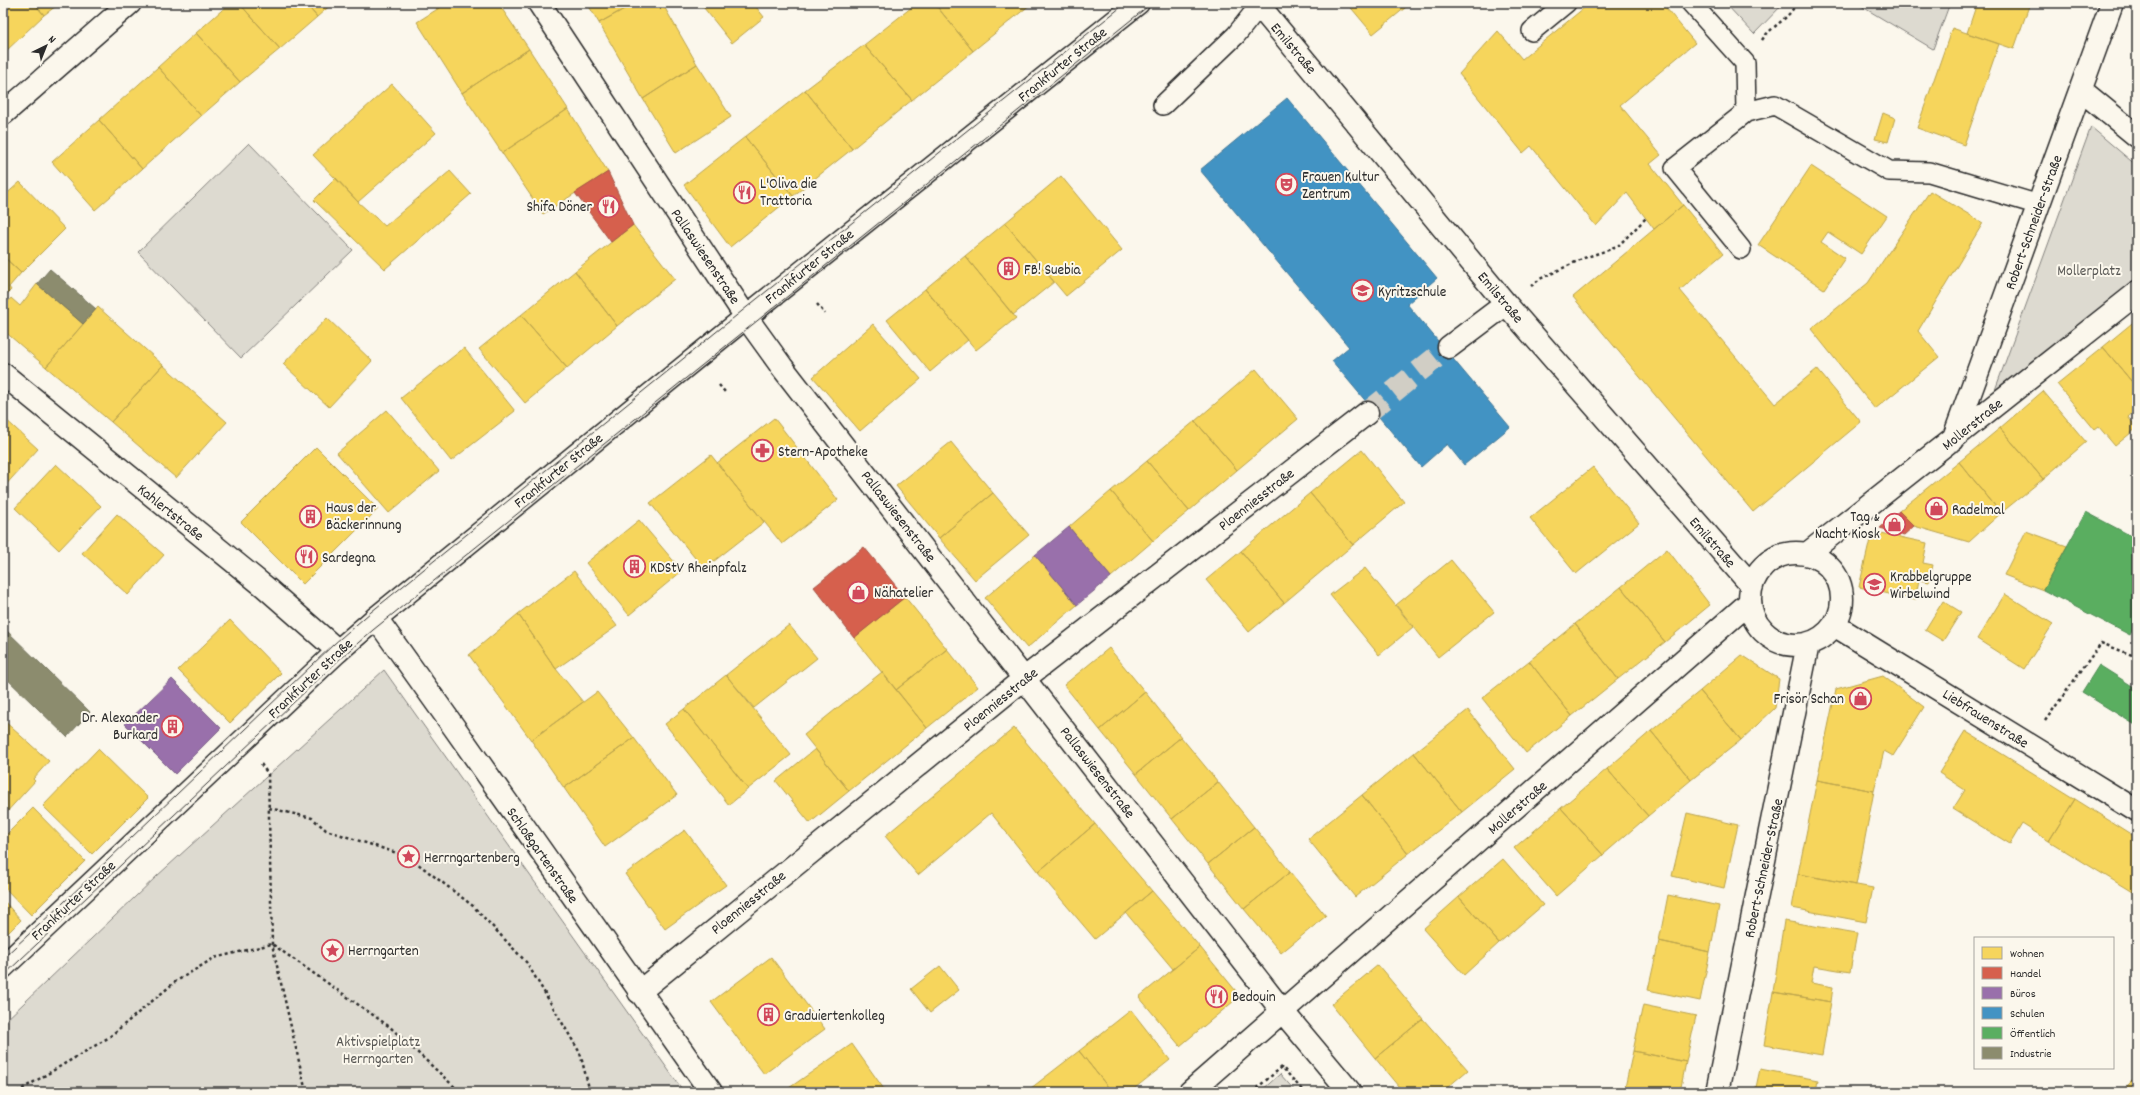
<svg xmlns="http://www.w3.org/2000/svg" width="2140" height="1095" viewBox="0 0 2140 1095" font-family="Dekko,sans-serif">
  <rect width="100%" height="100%" fill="#fbf7ec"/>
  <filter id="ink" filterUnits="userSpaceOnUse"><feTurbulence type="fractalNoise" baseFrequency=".025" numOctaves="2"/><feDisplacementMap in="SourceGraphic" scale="8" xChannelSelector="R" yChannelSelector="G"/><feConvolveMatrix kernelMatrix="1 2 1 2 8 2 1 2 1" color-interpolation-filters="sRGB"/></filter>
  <g filter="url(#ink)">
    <path fill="#dddad0" stroke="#84827e" d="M1725,3H1784L1754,34Z
      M1856,3H1950L1933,49Z
      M2091,127L2137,166V293L1987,412Z
      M249,143L353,250L241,358L138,252Z
      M384,670L684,1092H3V1023L157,876Z
      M1280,1074L1296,1092H1260Z"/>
    <path fill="#f6d55c" stroke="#b9a24d" d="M3,3H34L44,15L5,52L3,50Z
      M34,3H60L44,15Z
      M230,3H239L280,49L240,82L196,33Z
      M239,3H305L317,17L280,49Z
      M305,3H333L317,17Z
      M433,3H447L437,9Z
      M447,3H498L529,49L462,93L417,22Z
      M587,3H635L599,23Z
      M635,3H662L697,64L643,99L599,23Z
      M700,3H753L764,17L732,43Z
      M917,3H934L973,51L912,100L864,45Z
      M937,3H1031V4L973,51L935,4Z
      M1347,3H1411L1373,34Z
      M1590,3H1662L1695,43L1620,105L1661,155L1650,164L1683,205L1654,229L1627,193L1596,226L1531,146L1523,153L1459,74L1498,31L1522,59Z
      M1977,3H2030L2014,49L1967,33Z
      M1952,28L1999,44L1964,145L1917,128Z
      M196,33L240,82L201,116L158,67Z
      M864,45L912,100L852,149L805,90Z
      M529,49L568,109L502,153L462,93Z
      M697,64L731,117L676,153L643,99Z
      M158,67L201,116L142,169L99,120Z
      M392,84L436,133L358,202L313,155Z
      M805,90L852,149L793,196L745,137Z
      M568,109L608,172L543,214L502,153Z
      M1883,113L1895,118L1888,142L1875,139Z
      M99,120L142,169L95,210L52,162Z
      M745,137L793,196L730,247L684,185Z
      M1811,166L1887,216L1861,254L1828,232L1821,242L1845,258L1824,289L1758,245Z
      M450,171L471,194L385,269L314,200L336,178L358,202L385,226Z
      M1061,176L1122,250L1066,296L1005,223Z
      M20,182L65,229L21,273L3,256V197Z
      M1930,191L1983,223L1918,331L1939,357L1875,409L1811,329L1868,283Z
      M1683,205L1723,254L1680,290L1775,404L1817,369L1861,422L1753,512L1573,297Z
      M1005,223L1054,282L1013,315L965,256Z
      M633,225L675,279L617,326L575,271Z
      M3,256L21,273L9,287L11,290L3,298Z
      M965,256L1016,318L976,350L925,289Z
      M575,271L617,326L567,368L521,315Z
      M37,284L83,324L46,367L3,330V308L11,298L20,306Z
      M925,289L968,340L930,372L887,320Z
      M98,307L163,365L111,422L46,367Z
      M521,315L567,368L525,403L479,349Z
      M327,318L372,361L329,407L283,364Z
      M2137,319V388L2103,347Z
      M873,324L921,379L860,431L813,377Z
      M2103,347L2137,388V409L2128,417L2137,428L2115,446L2099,427L2095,430L2057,384Z
      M464,348L515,411L451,461L401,398Z
      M163,365L227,422L176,478L111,422Z
      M1256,369L1298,419L1237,470L1195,421Z
      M2043,391L2086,442L2043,479L2000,428Z
      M387,410L439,471L389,513L337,453Z
      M3,417L38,449L3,488Z
      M774,418L838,500L782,544L717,463Z
      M1195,421L1237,470L1189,511L1147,461Z
      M2000,428L2043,479L2001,513L1959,462Z
      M951,442L993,493L939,538L896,486Z
      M316,447L378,509L303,584L241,522Z
      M1362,450L1404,502L1353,545L1310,493Z
      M711,455L764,522L704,569L650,503Z
      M1147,461L1189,511L1153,541L1111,491Z
      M1959,462L2001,513L1969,542L1914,526L1899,511Z
      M56,464L101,506L59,550L15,508Z
      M1593,467L1639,523L1576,574L1530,518Z
      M1111,491L1153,541L1111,577L1069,527Z
      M993,493L1029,535L975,580L939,538Z
      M1310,493L1353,545L1284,603L1241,551Z
      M117,514L164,555L128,595L82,553Z
      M639,520L682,571L629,615L586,563Z
      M1872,531L1927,543L1923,563L1933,565L1929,582L1919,580L1915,600L1859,587Z
      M2026,531L2067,546L2043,590L2004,575Z
      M1667,549L1710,605L1665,642L1621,587Z
      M1241,551L1284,603L1249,632L1206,580Z
      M1035,555L1077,605L1027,648L985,598Z
      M1451,560L1494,612L1438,657L1396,605Z
      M1365,568L1413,627L1379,655L1330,595Z
      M574,571L617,626L556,669L518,614Z
      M1621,587L1665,642L1618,679L1575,624Z
      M2005,594L2053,624L2024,669L1977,639Z
      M905,597L947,649L896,690L854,638Z
      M1943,601L1961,612L1943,641L1925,630Z
      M518,614L556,669L583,702L531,740L469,655Z
      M230,620L281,673L230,723L178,670Z
      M1575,624L1618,679L1572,716L1529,661Z
      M789,625L817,658L754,708L726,675Z
      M1109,648L1145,692L1100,730L1064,685Z
      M947,649L978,687L927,728L896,690Z
      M1742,655L1779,679L1775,708L1741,740L1700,691Z
      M1529,661L1572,716L1526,753L1482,698Z
      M882,672L927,728L849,791L804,735Z
      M726,675L791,755L748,789L684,709Z
      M1883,676L1924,707L1893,756L1884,751L1874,791L1817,780L1836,689Z
      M1700,691L1741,740L1691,780L1651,731Z
      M597,692L634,738L564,788L531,740Z
      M1145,692L1181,737L1136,774L1100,730Z
      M684,709L748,789L729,805L665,724Z
      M1468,710L1515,769L1462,812L1414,753Z
      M3,720L49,761L33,779L35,781L3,816Z
      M1014,728L1095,824L1038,872L991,813L918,875L885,836Z
      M1651,731L1691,780L1648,816L1607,769Z
      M1965,731L2075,799L2049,841L2022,824L2010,844L1953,809L1965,790L1939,773Z
      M1181,737L1218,782L1172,819L1136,774Z
      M634,738L677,795L605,847L564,788Z
      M98,749L148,798L92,854L43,806Z
      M815,749L849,791L810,823L776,781Z
      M1414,753L1462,812L1408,854L1362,795Z
      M1607,769L1648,816L1603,855L1561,808Z
      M1817,780L1874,791L1856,885L1798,874Z
      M1218,782L1254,827L1208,864L1172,819Z
      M1362,795L1408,854L1355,897L1308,839Z
      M2075,799L2137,838V895L2049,841Z
      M33,808L85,861L31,915L3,886V838Z
      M1561,808L1603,855L1556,896L1514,848Z
      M1687,813L1738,825L1724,888L1672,876Z
      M1095,824L1152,891L1095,939L1038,872Z
      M1254,827L1290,872L1244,909L1208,864Z
      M685,830L726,885L665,929L625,874Z
      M1503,859L1543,905L1499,943L1459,897Z
      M1290,872L1326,916L1281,953L1244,909Z
      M1798,874L1873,888L1866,922L1792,908Z
      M1152,891L1200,947L1173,969L1126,913Z
      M1668,895L1719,906L1710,952L1659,941Z
      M1459,897L1499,943L1464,975L1423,929Z
      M3,900L21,920L3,938Z
      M1784,921L1857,933L1850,972L1814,966L1811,983L1833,987L1831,1002L1773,992Z
      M1659,941L1710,952L1700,1001L1648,990Z
      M1200,947L1240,996L1180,1046L1139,997Z
      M771,957L825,1029L764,1074L711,1002Z
      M1378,965L1423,1019L1375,1058L1331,1004Z
      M940,966L959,990L930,1013L911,989Z
      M1773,992L1831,1002L1822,1055L1764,1045Z
      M1643,1005L1696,1016L1686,1062L1633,1051Z
      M1131,1010L1170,1060L1130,1092H1112L1079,1051Z
      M1423,1019L1468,1070L1442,1092H1403L1375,1058Z
      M852,1044L886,1092H792L789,1088Z
      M1079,1051L1112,1092H1026Z
      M1633,1051L1686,1062L1680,1092H1624Z
      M1760,1069L1818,1080L1816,1092H1755Z
      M2137,1076V1092H2121Z"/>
    <path fill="#d6604d" stroke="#a35043" d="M608,172L633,225L611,242L575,193Z
      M1899,511L1914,526L1904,535L1880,528Z
      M864,547L905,597L854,638L814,587Z"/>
    <path fill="#9970ab" stroke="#785b85" d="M1069,527L1111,577L1077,605L1035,555Z
      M172,679L221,728L175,774L125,724Z"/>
    <path fill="#4393c3" stroke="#3c7495" d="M1287,98L1437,278L1407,304L1510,427L1464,465L1447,444L1421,467L1332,361L1349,347L1200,170Z"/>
    <path fill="#5aae61" stroke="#4c8751" d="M2086,512L2137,539V621L2130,635L2043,590Z
      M2099,665L2137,689V726L2082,692Z"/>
    <path fill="#8c8c6e" stroke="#6f6f5a" d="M50,269L96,309L83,324L37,284Z
      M3,627L90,712L67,737L3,675Z"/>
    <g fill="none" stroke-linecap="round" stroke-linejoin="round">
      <path stroke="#d1cec5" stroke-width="22" stroke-dasharray="22 11" stroke-linecap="butt" d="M1367,413L1449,347"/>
      <defs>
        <path id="service" d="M1691,3L1745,63L1746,112
          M1532,31L1566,3
          M1163,105L1236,35L1259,6
          M1741,249L1675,168L1746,112L1775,105L1889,171L1929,172L2039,205"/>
        <path id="minor" d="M1257,3L1506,304L1752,586
          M2081,90L2137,136
          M3,114L130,3
          M746,317L782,367L1283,1012L1350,1092
          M1449,347L1506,304
          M3,374L265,587L338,651
          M1953,440L2112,3
          M1750 599a46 46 0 1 1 92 0a46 46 0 1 1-92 0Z
          M1807,554L2137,293
          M376,618L456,730L711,1092
          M1834,625L2137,811
          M639,992L1025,678L1367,413
          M1190,1092L1750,602
          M1717,1092L1808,644"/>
        <path id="tertiary" d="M539,3L746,317"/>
        <path id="secondary" d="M3,967L338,651L376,618L746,317L1138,3"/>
      </defs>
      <use href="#service" stroke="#2b2b2b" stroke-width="22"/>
      <use href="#minor" stroke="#2b2b2b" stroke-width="25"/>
      <use href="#tertiary" stroke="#2b2b2b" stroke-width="25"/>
      <use href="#secondary" stroke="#2b2b2b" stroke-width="25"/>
      <path stroke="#2b2b2b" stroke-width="2.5" stroke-dasharray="3 3" stroke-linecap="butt" d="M1762,40C1772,25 1790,19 1796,3
        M1531,286L1540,279L1584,258L1617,247L1646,218
        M817,304L825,314
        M719,385L725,392
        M2045,721L2101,643L2137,657
        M261,764L268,774L272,944L306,1092
        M269,808L312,818L326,830L409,857L473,906L527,963L580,1053L590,1092
        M17,1092L108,1038L175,982L214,958L272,944L390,1027L460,1092
        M1252,1092L1282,1067L1304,1092"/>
      <use href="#service" stroke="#fbf7ec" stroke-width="19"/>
      <use href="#minor" stroke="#fbf7ec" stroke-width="22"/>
      <use href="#tertiary" stroke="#fbf7ec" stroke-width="22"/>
      <use href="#secondary" stroke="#fbf7ec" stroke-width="22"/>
      <path stroke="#2b2b2b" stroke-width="1" d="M3,958L63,903L334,644L371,612L742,311L1126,3
        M3,976L343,656L373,630L1152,3"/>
    </g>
  </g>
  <defs>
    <symbol id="theatre-ring" viewBox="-11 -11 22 22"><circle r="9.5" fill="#fbf7ec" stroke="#d1495b" stroke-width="1.5"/><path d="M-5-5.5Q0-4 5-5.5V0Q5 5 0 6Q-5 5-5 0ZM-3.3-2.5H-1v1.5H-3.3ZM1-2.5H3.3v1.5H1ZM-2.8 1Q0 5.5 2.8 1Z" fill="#d1495b"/></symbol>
    <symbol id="restaurant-ring" viewBox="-11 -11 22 22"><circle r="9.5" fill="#fbf7ec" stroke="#d1495b" stroke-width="1.5"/><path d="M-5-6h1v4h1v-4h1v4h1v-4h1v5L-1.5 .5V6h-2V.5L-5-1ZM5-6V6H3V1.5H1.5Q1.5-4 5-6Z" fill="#d1495b"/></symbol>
    <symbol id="building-ring" viewBox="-11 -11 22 22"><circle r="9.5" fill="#fbf7ec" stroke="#d1495b" stroke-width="1.5"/><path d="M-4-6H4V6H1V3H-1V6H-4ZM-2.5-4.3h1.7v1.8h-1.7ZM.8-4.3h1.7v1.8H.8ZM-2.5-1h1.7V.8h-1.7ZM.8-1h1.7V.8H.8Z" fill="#d1495b"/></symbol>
    <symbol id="school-ring" viewBox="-11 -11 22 22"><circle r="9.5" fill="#fbf7ec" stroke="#d1495b" stroke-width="1.5"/><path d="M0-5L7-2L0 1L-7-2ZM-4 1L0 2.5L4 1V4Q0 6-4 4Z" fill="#d1495b"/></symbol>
    <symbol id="pharmacy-ring" viewBox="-11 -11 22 22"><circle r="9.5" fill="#fbf7ec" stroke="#d1495b" stroke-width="1.5"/><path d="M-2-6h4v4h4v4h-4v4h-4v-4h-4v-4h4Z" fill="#d1495b"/></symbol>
    <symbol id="shop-ring" viewBox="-11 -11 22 22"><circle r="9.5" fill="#fbf7ec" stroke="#d1495b" stroke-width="1.5"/><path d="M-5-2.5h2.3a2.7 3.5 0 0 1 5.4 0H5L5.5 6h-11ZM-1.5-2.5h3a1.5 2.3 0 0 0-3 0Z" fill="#d1495b"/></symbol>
    <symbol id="sight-ring" viewBox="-11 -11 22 22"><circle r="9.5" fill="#fbf7ec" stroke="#d1495b" stroke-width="1.5"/><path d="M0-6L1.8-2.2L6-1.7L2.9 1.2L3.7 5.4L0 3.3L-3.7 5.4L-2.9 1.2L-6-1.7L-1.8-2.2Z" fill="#d1495b"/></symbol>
  </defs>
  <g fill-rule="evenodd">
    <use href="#theatre-ring" x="1274" y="172" width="25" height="25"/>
    <use href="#restaurant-ring" x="732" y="180" width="25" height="25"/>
    <use href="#restaurant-ring" x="596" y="194" width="25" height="25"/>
    <use href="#building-ring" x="996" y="256" width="25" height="25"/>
    <use href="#school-ring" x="1350" y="278" width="25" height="25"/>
    <use href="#pharmacy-ring" x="750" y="438" width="25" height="25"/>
    <use href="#shop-ring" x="1924" y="496" width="25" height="25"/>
    <use href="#building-ring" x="298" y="504" width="25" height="25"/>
    <use href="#shop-ring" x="1882" y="512" width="25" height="25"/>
    <use href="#restaurant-ring" x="294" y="544" width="25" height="25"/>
    <use href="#building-ring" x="622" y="554" width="25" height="25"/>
    <use href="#school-ring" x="1862" y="572" width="25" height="25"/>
    <use href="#shop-ring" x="846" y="580" width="25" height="25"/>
    <use href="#shop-ring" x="1848" y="686" width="25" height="25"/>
    <use href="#building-ring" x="160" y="714" width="25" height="25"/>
    <use href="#sight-ring" x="396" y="844" width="25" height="25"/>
    <use href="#sight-ring" x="320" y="938" width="25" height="25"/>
    <use href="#restaurant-ring" x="1204" y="984" width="25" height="25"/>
    <use href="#building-ring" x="756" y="1002" width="25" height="25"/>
  </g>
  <g text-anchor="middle" stroke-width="4" stroke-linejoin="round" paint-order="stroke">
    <g font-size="15" fill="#2b2b2b" stroke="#fbf7ec">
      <text transform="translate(1294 48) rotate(50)" y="5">Emilstraße</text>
      <text transform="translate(1062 64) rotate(-39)" y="5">Frankfurter Straße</text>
      <text transform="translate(2033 222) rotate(-70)" y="5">Robert-Schneider-Straße</text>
      <text transform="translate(706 256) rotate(56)" y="5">Pallaswiesenstraße</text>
      <text transform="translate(809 266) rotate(-39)" y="5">Frankfurter Straße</text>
      <text transform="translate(1501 297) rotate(50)" y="5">Emilstraße</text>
      <text transform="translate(1972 424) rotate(-39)" y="5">Mollerstraße</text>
      <text transform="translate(558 470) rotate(-39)" y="5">Frankfurter Straße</text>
      <text transform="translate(1256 499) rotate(-38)" y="5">Ploenniesstraße</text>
      <text transform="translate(171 512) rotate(39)" y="5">Kahlertstraße</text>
      <text transform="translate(899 516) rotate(52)" y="5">Pallaswiesenstraße</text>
      <text transform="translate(1713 542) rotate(49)" y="5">Emilstraße</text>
      <text transform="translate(310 678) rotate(-43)" y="5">Frankfurter Straße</text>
      <text transform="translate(1000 699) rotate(-39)" y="5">Ploenniesstraße</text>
      <text transform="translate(1986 718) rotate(32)" y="5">Liebfrauenstraße</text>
      <text transform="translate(1098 772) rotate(52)" y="5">Pallaswiesenstraße</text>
      <text transform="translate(1517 807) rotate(-41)" y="5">Mollerstraße</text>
      <text transform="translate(543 855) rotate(55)" y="5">Schloßgartenstraße</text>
      <text transform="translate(1763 868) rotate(-78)" y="5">Robert-Schneider-Straße</text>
      <text transform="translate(73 900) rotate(-43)" y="5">Frankfurter Straße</text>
      <text transform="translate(748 902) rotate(-39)" y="5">Ploenniesstraße</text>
    </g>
    <g font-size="15" fill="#2b2b2b" stroke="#fbf7ec" text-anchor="start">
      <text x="1302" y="181">Frauen Kultur<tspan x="1302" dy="17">Zentrum</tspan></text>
      <text x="760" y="188">L'Oliva die<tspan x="760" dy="17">Trattoria</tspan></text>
      <text x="592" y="211" text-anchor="end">Shifa Döner</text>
      <text x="1024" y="274">FB! Suebia</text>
      <text x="1378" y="296">Kyritzschule</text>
      <text x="778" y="456">Stern-Apotheke</text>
      <text x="326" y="512">Haus der<tspan x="326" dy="17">Bäckerinnung</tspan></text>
      <text x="1952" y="514">Radelmal</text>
      <text x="1880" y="521" text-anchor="end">Tag &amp;<tspan x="1880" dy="17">Nacht Kiosk</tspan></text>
      <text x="322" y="562">Sardegna</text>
      <text x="650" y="572">KDStV Rheinpfalz</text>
      <text x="1890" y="581">Krabbelgruppe<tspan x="1890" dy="17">Wirbelwind</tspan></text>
      <text x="874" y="597">Nähatelier</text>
      <text x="1844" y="703" text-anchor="end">Frisör Schan</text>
      <text x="158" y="722" text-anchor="end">Dr. Alexander<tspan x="158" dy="17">Burkard</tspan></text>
      <text x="424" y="862">Herrngartenberg</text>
      <text x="348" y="955">Herrngarten</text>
      <text x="1232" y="1001">Bedouin</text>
      <text x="784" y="1020">Graduiertenkolleg</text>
    </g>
    <g font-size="15" fill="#585754" stroke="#fbf7ec">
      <text x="2089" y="275">Mollerplatz</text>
      <text x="378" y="1046">Aktivspielplatz<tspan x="378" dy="17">Herrngarten</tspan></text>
    </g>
  </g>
  <rect width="2140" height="1095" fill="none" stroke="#fbf7ec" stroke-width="16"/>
  <rect x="8" y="8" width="2124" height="1079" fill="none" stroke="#2b2b2b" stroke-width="1.5" filter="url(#ink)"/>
  <rect x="1974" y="937" width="140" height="132" fill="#fbf7ec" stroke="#a8a59f"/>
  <rect x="1982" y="947" width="20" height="12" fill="#f6d55c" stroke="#a8a59f"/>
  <text x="2010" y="957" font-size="12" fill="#2b2b2b">Wohnen</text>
  <rect x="1982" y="967" width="20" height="12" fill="#d6604d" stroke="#a8a59f"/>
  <text x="2010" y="977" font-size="12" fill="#2b2b2b">Handel</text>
  <rect x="1982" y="987" width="20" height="12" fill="#9970ab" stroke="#a8a59f"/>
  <text x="2010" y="997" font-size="12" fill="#2b2b2b">Büros</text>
  <rect x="1982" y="1007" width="20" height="12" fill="#4393c3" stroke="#a8a59f"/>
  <text x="2010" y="1017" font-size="12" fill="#2b2b2b">Schulen</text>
  <rect x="1982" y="1027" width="20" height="12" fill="#5aae61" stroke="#a8a59f"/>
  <text x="2010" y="1037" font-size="12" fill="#2b2b2b">Öffentlich</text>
  <rect x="1982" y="1047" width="20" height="12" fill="#8c8c6e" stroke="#a8a59f"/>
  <text x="2010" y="1057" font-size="12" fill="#2b2b2b">Industrie</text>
  <g transform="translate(46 46) rotate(43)" stroke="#fbf7ec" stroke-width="3" paint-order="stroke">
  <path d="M0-3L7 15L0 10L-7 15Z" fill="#2b2b2b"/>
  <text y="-6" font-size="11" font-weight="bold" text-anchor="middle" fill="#2b2b2b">N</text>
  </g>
</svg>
